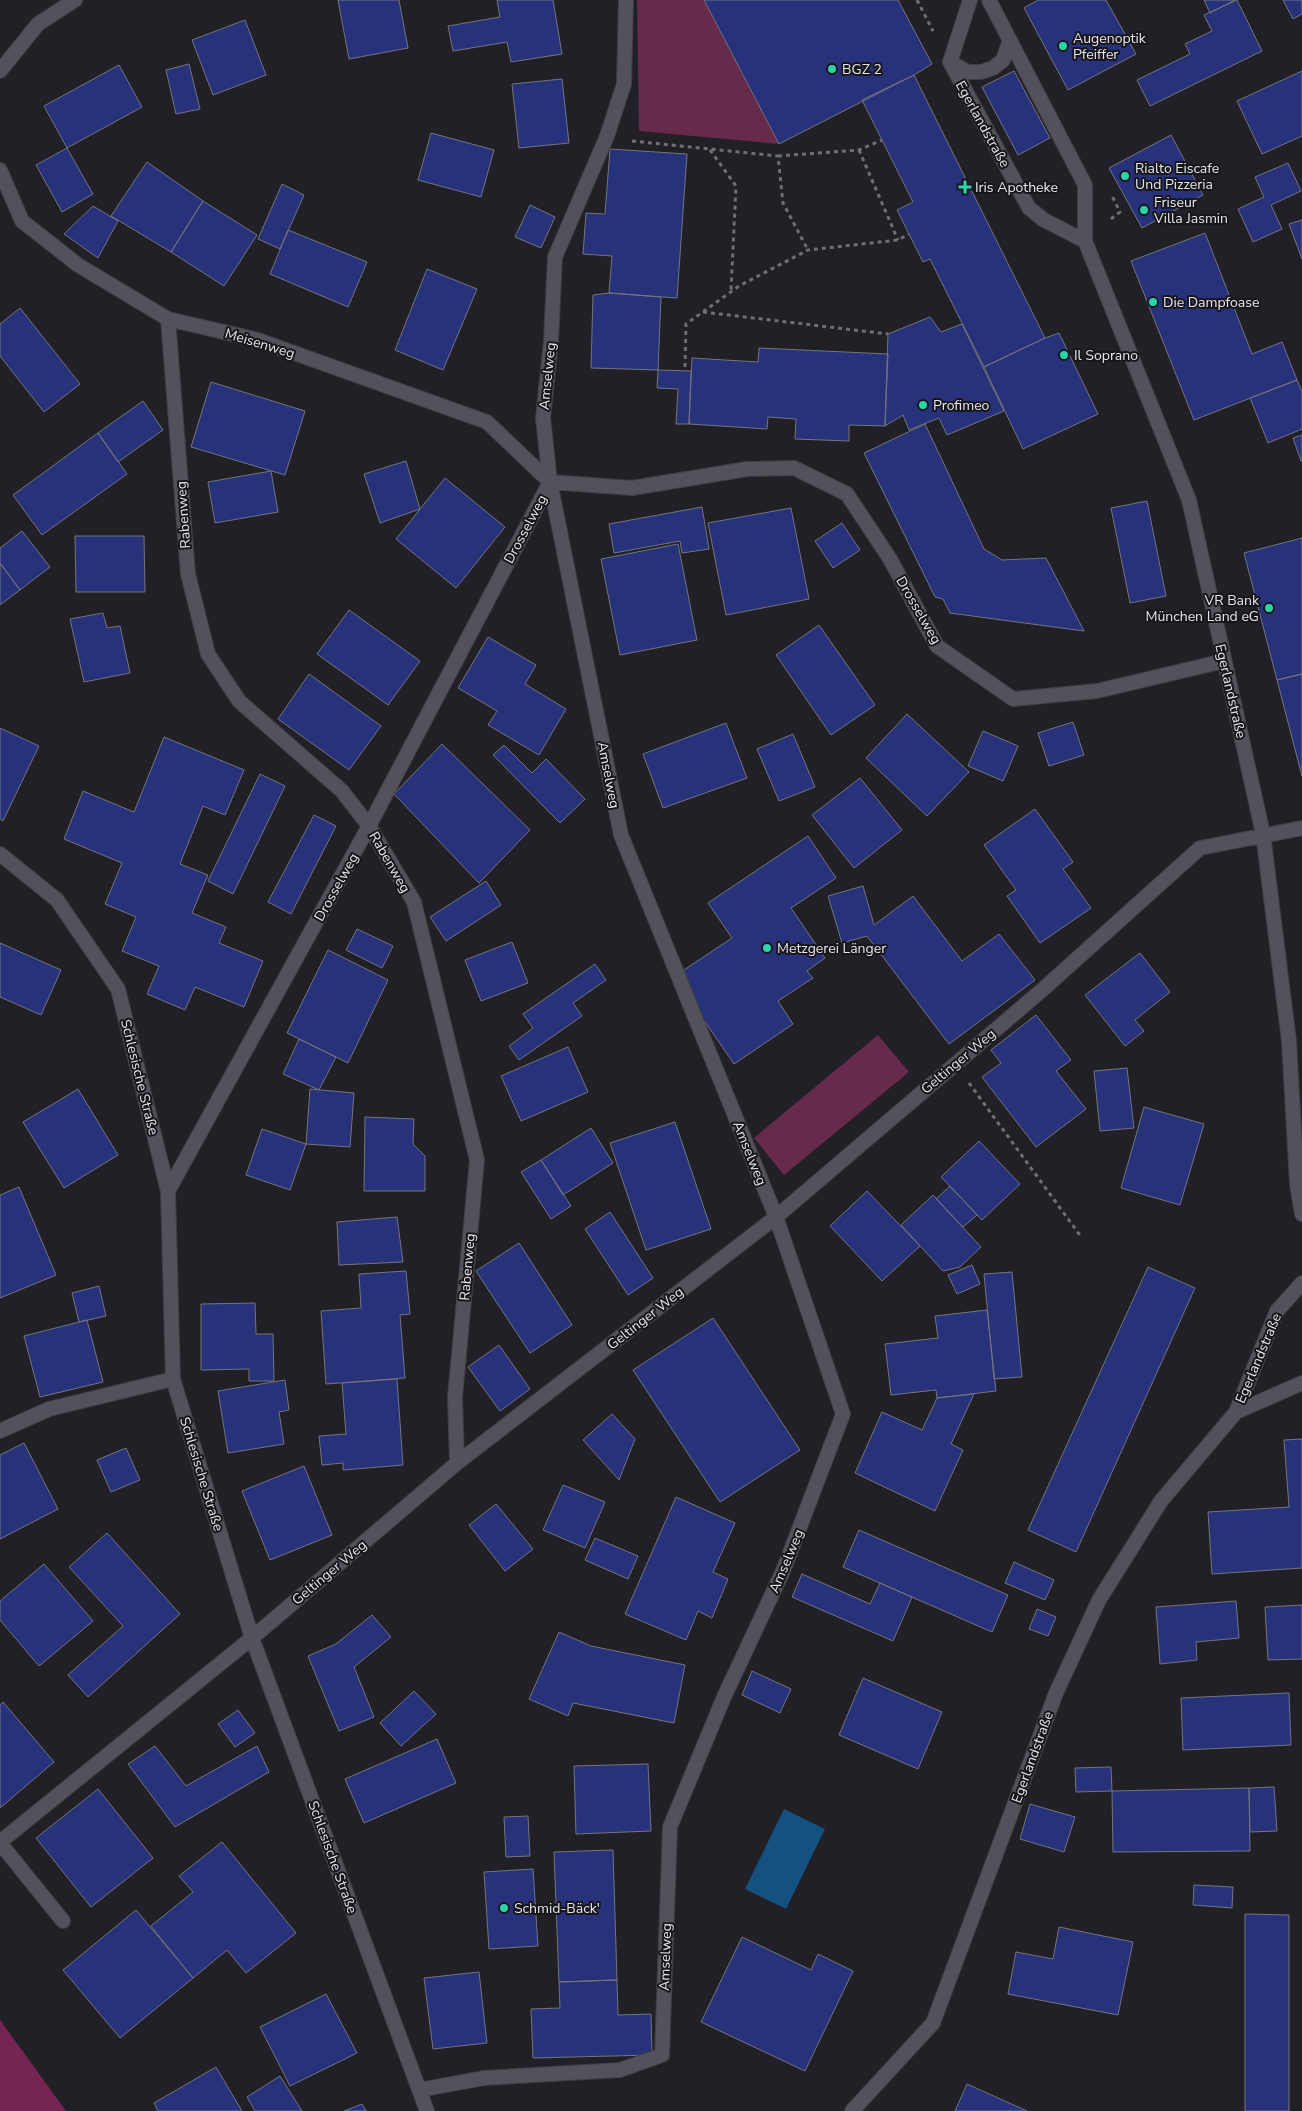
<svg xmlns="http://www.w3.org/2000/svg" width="1302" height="2111" viewBox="0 0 1302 2111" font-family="'Nunito Sans',sans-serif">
  <rect width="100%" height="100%" fill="#222027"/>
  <path fill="#672a4b" d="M637,0H704L779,144L639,131Z
    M878,1035L909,1072L784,1175L754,1138Z"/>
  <path fill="#762553" d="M0,2020L66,2111H0Z"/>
  <path fill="#145080" d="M784,1809L825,1829L786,1909L745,1889Z"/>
  <path fill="#28327b" stroke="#72757d" d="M338,0H399L408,48L349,59Z
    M497,0H553L562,54L511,62L507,42L453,51L448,26L500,17Z
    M704,0H898L932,64L914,75L779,144Z
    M1038,0H1106L1136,54L1068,90L1024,8Z
    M1204,0H1235L1210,13Z
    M1237,0L1262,51L1150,106L1137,80L1190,54L1185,44L1212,31L1204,15Z
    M1283,0H1302V14L1293,19Z
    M245,20L266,75L213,95L192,40Z
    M189,64L200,109L176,114L166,70Z
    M119,65L142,107L67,148L44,106Z
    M1014,71L1050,138L1018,155L982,87Z
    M1302,71V136L1262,154L1237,101Z
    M914,75L1045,338L984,367L930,259L923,262L897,210L913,202L862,100Z
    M562,79L569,143L519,148L512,84Z
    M431,133L494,150L481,197L418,180Z
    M1171,135L1203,195L1142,228L1109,168Z
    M67,148L93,194L62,212L36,165Z
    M610,149L687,154L677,298L609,293L612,256L583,254L586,213L605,214Z
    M147,162L203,201L171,252L111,216Z
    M1288,163L1301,191L1271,205L1282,229L1253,242L1238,209L1264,197L1255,177Z
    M282,184L304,195L280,249L258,239Z
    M203,201L257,235L224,286L171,252Z
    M530,205L555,217L541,248L515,237Z
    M93,206L118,221L98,258L64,234Z
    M1302,220V259L1289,224Z
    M288,230L367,262L348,307L270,274Z
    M1205,233L1252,354L1282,342L1297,380L1194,420L1131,261Z
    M427,269L477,289L443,370L395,350Z
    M609,293L661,297L658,370L591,368L593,295Z
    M20,308L80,384L44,412L0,356V324Z
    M930,317L941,332L962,324L1004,411L947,435L939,418L909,430L903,415L885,426L888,334Z
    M1059,333L1098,414L1023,449L984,367L1045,338Z
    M759,348L888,354L885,426L849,425V441L795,439L796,419L768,417L767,429L689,424L692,358L758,362Z
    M658,370L691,371L689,424H676L678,389L657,388Z
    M1297,380L1302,392V429L1268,443L1250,398Z
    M211,382L305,411L285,475L191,447Z
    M143,401L163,430L118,462L98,433Z
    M925,424L984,549L1002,560L1046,558L1084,631L950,613L943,599L935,597L864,453Z
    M98,433L127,474L42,535L13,495Z
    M1302,435V461H1301L1293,438Z
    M406,461L420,509L380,523L364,474Z
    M271,471L278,512L215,523L208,482Z
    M445,478L505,527L456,588L396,539Z
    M1147,501L1166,596L1130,603L1111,508Z
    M702,507L709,549L682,553L680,541L614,553L609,524Z
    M791,508L809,599L726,615L708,523Z
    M842,523L860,550L833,568L815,541Z
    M22,531L50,567L20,590L0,563V548Z
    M75,536H144L145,592H76Z
    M1302,538V674L1277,680L1244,553Z
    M678,544L697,640L620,655L601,559Z
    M0,563L20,590L0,605Z
    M349,610L420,661L388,705L317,654Z
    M103,613L107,628L120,626L130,673L84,682L70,619Z
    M819,625L875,705L831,735L776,655Z
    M488,637L536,665L525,684L566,709L539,755L488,725L497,711L458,688Z
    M309,674L381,726L349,770L278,719Z
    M1302,674V776L1277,680Z
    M907,714L969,772L927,816L866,758Z
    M1073,722L1084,755L1049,766L1038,733Z
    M726,723L747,778L663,808L643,754Z
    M0,728L39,746L3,821L0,819Z
    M983,731L1018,746L1003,781L968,766Z
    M793,734L815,787L779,801L757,749Z
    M164,737L244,770L225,815L203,806L180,864L208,875L192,913L226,927L219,943L263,961L244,1007L195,987L185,1010L147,994L159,966L122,951L136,917L105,904L122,863L64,839L83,791L134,812Z
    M442,744L530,830L479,883L394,794Z
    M504,745L532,773L546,759L585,799L560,823L493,755Z
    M260,774L285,786L233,894L208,881Z
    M860,778L902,830L854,868L812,815Z
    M1035,809L1073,862L1063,869L1091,908L1040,943L1007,896L1016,890L984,845Z
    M314,815L336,826L291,914L268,902Z
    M808,836L836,878L791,908L825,958L807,971L813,978L778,1001L793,1024L734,1064L699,1013L684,970L732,938L708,903Z
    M486,881L501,905L446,941L430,917Z
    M863,886L874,925L913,896L962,961L999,934L1035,980L949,1044L867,936L842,943L828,896Z
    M357,929L393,946L382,968L346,950Z
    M512,942L528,983L481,1001L465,960Z
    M0,943L61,970L41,1015L0,997Z
    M328,950L388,980L348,1063L287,1033Z
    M1140,953L1170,992L1135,1020L1144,1031L1125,1046L1085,995Z
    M595,964L606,980L573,1003L582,1016L519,1060L509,1046L533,1028L523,1014Z
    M1036,1015L1071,1060L1056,1071L1086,1109L1036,1147L982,1077L1001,1063L991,1050Z
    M299,1039L336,1057L319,1090L283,1074Z
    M568,1047L588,1092L521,1121L501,1076Z
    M1127,1068L1134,1128L1100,1131L1094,1071Z
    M78,1089L118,1155L64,1188L23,1122Z
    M310,1089L354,1093L350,1147L306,1144Z
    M1144,1107L1204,1124L1180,1205L1121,1188Z
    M365,1117L414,1119L413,1144L425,1156V1191H364Z
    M675,1122L711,1229L646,1250L610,1143Z
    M591,1128L613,1163L563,1195L541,1160Z
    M262,1129L306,1144L290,1190L246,1175Z
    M979,1141L1020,1184L982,1220L941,1177Z
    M541,1160L571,1206L551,1219L521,1172Z
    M950,1186L977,1215L963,1227L936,1199Z
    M19,1187L56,1275L0,1298V1195Z
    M867,1191L920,1246L882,1281L830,1226Z
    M933,1195L981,1247L960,1267L943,1271L901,1225Z
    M610,1212L653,1278L628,1295L585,1229Z
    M397,1217L403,1262L339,1265L337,1222Z
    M519,1243L572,1325L530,1353L476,1271Z
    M972,1265L980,1284L957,1294L948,1275Z
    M1148,1267L1195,1288L1076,1552L1028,1530Z
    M406,1271L410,1314L400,1315L405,1378L326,1384L321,1311L361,1308L359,1274Z
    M1012,1272L1022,1377L994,1379L984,1274Z
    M99,1286L106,1316L79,1322L72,1293Z
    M255,1303L256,1334H273L274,1381H249V1369L201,1370V1304Z
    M987,1310L996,1391L937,1398L936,1390L891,1395L885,1344L938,1338L935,1316Z
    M713,1318L800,1450L720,1502L633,1370Z
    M87,1320L103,1382L40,1397L24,1336Z
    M499,1345L530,1389L500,1411L468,1367Z
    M397,1379L403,1465L343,1470V1463L322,1465L319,1436L346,1434L342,1383Z
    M285,1380L289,1410L279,1412L284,1444L228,1453L218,1391Z
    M974,1394L951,1444L963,1450L935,1511L855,1473L882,1412L922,1430L937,1398Z
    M612,1414L635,1439L619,1480L583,1440Z
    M1302,1439V1568L1212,1574L1208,1512L1289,1507L1284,1440Z
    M24,1443L58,1509L0,1539V1455Z
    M126,1448L140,1480L111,1492L97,1460Z
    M304,1466L332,1535L270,1560L242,1491Z
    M563,1485L605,1502L585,1548L543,1530Z
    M676,1497L735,1523L713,1572L728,1579L712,1618L698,1611L686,1640L625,1614Z
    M496,1504L533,1549L505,1571L469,1525Z
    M859,1530L1008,1595L992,1632L843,1567Z
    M107,1533L180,1614L88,1697L68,1675L123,1626L69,1567Z
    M595,1538L638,1556L628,1579L585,1560Z
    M1014,1562L1054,1580L1045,1600L1005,1583Z
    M44,1564L93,1621L39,1666L0,1620V1601Z
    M802,1574L870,1604L880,1583L912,1597L893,1641L792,1597Z
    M1236,1601L1239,1638L1196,1642L1197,1660L1160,1664L1156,1607Z
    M1302,1605V1659L1268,1660L1265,1607Z
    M1037,1609L1056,1617L1048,1636L1029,1629Z
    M372,1615L391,1637L354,1667L374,1717L339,1731L308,1656L336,1644Z
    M559,1632L591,1646L685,1665L674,1723L573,1703L568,1716L529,1699Z
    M752,1671L791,1689L780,1713L742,1695Z
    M863,1678L942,1712L918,1769L839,1735Z
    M414,1691L436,1714L401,1746L380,1723Z
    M1289,1693L1291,1745L1183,1750L1181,1698Z
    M3,1702L54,1762L0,1808V1705Z
    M238,1710L255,1733L235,1747L218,1724Z
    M437,1739L456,1783L364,1823L345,1779Z
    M155,1746L186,1786L257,1746L269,1772L175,1827L128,1764Z
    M648,1764L651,1831L576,1834L574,1766Z
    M1111,1767L1112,1791L1076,1792L1075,1768Z
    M1274,1787L1277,1831L1250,1832L1249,1788Z
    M1249,1788L1250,1851L1113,1852L1112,1791Z
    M98,1789L153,1858L91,1907L36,1838Z
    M1030,1804L1075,1817L1064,1852L1020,1839Z
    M528,1816L530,1856L506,1857L504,1817Z
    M222,1842L296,1933L246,1973L227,1950L193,1978L151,1926L193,1892L179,1876Z
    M613,1850L617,1980L559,1982L554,1852Z
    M533,1869L538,1946L489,1949L484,1872Z
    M1194,1885L1233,1887L1232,1908L1193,1905Z
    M136,1910L193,1978L120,2038L63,1970Z
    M1245,1914L1289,1915V2111H1245Z
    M1059,1927L1133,1942L1118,2015L1008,1994L1016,1952L1053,1959Z
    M742,1937L811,1970L818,1954L853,1971L805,2071L701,2022Z
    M479,1972L487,2043L433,2049L424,1978Z
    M617,1980L618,2015L651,2014L652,2055L533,2058L531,2009L560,2008L559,1982Z
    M326,1994L357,2053L290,2086L260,2027Z
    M216,2067L242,2111H158L154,2103Z
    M280,2076L302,2111H255L247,2097Z
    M967,2084L1027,2111H955Z
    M362,2104L366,2111H344Z"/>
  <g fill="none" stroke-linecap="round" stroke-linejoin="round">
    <defs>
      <path id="service" d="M0,1431L49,1409L173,1379
        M0,1843L63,1921"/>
      <path id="minor" d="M970,0L950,62L1029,208L1044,220L1085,241
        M989,0L1085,185V241L1189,500L1263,834L1289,1041L1297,1184L1302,1214
        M950,62L968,72H981L993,68L1003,60L1010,40
        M0,71L38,24L75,0
        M0,170L22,221L78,265L168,319L258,340L487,422L550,482
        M168,319L188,574L208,654L239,701L342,791L369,826L414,902L477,1160L455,1397L457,1463
        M0,854L57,900L118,989L168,1191L173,1379L252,1638L427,2111
        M168,1191L369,826L550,482L632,488L747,469L794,468L847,494L890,559L937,646L1013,699L1097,691L1224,661
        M1236,1412L1302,1383
        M0,1842L252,1638L457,1463L776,1217L1041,991L1200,848L1302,828
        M419,2090L484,2078L620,2070L662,2055L670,1827L724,1697L783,1571L843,1414L776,1217L621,835L550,482L543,418L551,341L555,257L607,136L624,84L626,0
        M852,2111L933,2023L1056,1693L1099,1600L1161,1501L1236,1412L1277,1311L1302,1283"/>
    </defs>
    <use href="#service" stroke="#403e44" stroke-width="16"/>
    <use href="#minor" stroke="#403e44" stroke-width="16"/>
    <path stroke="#706f75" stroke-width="3" stroke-dasharray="4 4" stroke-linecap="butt" d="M917,0L933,31
      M632,141L778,156L783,203L808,250
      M710,150L736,186L731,291
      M859,150L898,240
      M778,156L859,150L882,140
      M1111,219L1120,212L1111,194
      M703,312L888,334
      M685,367L686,324L739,286L808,250L898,240L909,234
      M969,1083L1082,1238"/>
    <use href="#service" stroke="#535159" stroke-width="14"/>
    <use href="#minor" stroke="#535159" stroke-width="14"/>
  </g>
  <g fill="#2bd5ac" stroke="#18161d" stroke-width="2">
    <circle cx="1063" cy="46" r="5"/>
    <circle cx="832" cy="69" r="5"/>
    <circle cx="1125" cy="176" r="5"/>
    <path d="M962.5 179.5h5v5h5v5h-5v5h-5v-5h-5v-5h5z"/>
    <circle cx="1144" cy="210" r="5"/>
    <circle cx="1153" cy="302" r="5"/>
    <circle cx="1064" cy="355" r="5"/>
    <circle cx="923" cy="405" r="5"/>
    <circle cx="1269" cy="608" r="5"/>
    <circle cx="767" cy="948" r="5"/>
    <circle cx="504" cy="1908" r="5"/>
  </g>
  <g text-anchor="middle" stroke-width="4" stroke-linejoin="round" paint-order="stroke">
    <g font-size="14" fill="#e6e5ea" stroke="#18161d" text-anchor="start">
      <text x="1073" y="43">Augenoptik<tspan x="1073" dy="16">Pfeiffer</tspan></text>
      <text x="842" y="74">BGZ 2</text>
      <text x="1135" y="173">Rialto Eiscafe<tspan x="1135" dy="16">Und Pizzeria</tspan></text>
      <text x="975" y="192">Iris Apotheke</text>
      <text x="1154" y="207">Friseur<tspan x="1154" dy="16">Villa Jasmin</tspan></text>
      <text x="1163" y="307">Die Dampfoase</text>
      <text x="1074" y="360">Il Soprano</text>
      <text x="933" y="410">Profimeo</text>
      <text x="1259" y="605" text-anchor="end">VR Bank<tspan x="1259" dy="16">München Land eG</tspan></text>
      <text x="777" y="953">Metzgerei Länger</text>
      <text x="514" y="1913">Schmid-Bäck'</text>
    </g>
    <g font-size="14" fill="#e6e5ea" stroke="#18161d">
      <text transform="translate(983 124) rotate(61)" y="5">Egerlandstraße</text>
      <text transform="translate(260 343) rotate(17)" y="5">Meisenweg</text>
      <text transform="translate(547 376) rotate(-84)" y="5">Amselweg</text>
      <text transform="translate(183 515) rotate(-94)" y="5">Rabenweg</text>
      <text transform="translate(525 529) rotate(-62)" y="5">Drosselweg</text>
      <text transform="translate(919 610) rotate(60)" y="5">Drosselweg</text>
      <text transform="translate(1231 691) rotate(77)" y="5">Egerlandstraße</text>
      <text transform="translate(609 775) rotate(79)" y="5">Amselweg</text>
      <text transform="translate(390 862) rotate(60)" y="5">Rabenweg</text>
      <text transform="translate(336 887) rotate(-61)" y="5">Drosselweg</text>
      <text transform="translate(958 1061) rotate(-40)" y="5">Geltinger Weg</text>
      <text transform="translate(140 1077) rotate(76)" y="5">Schlesische Straße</text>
      <text transform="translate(750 1153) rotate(68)" y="5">Amselweg</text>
      <text transform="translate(467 1267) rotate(-85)" y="5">Rabenweg</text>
      <text transform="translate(645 1318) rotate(-38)" y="5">Geltinger Weg</text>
      <text transform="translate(1258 1358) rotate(-67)" y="5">Egerlandstraße</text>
      <text transform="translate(202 1474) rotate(73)" y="5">Schlesische Straße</text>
      <text transform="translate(786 1561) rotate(-67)" y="5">Amselweg</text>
      <text transform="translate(329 1572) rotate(-40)" y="5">Geltinger Weg</text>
      <text transform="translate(1032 1757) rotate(-70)" y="5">Egerlandstraße</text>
      <text transform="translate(333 1857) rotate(70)" y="5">Schlesische Straße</text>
      <text transform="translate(665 1957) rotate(-88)" y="5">Amselweg</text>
    </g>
  </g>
</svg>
